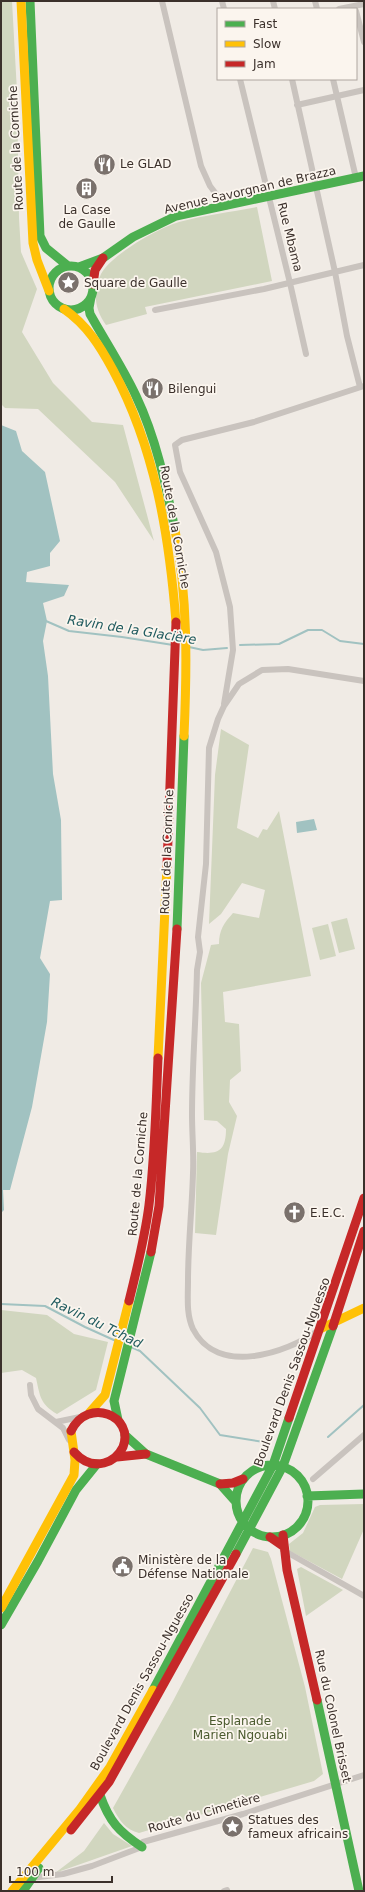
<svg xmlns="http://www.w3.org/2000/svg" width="365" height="1892" viewBox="0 0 365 1892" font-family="'DejaVu Sans',sans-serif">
  <rect width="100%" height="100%" fill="#f0ebe5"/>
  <path fill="#d1d6bf" d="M1,1H12L17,92L19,218L21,252L37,289L22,332L53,383L92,422L123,425L154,541L115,482L38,409L5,408L1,404Z
    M257,207L272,281L145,307L147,314L106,325C95,310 92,292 101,274C111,255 158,228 179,222C204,215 231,212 257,207Z
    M221,729L249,745L237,828L258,838L263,829L267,830L279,811L311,976L223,992L225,1022L239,1024L241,1071L230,1080L229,1102L237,1116L228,1154L216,1235L195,1233L197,1152C218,1155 226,1151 226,1129L217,1121L204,1120L201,983L211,945L219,944C219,930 224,923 233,913L259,918L265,890L242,883L221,914L209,924L215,775Z
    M347,918L355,949L339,953L331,922Z
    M328,924L336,956L320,960L312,928Z
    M1,1310L47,1315L74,1334L108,1342L96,1390L57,1414C40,1404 40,1396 36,1378L22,1370L1,1373Z
    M364,1504V1529L342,1579L290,1551L289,1544L303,1533L315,1507L320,1505Z
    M253,1548L268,1552L271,1559L305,1687L323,1774L314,1781L139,1833C126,1830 119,1820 113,1808L173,1701Z
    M301,1567L343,1590L306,1616L297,1569Z
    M104,1823L113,1834L132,1846L55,1873L84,1851Z"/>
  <path fill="#a1c2c1" d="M1,425L16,431L22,451L45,472L60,541L50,553V566L27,572L26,582L69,585L64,596L43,603L47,621L43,641L48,676L53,774L61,820L62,900L50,901L40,958L50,974L47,1022L32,1107L10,1190H3L4,1210L1,1213Z
    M314,819L317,830L297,833L296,822Z"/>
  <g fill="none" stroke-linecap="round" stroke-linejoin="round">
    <path stroke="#a1c2c1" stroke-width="2" d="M46,621L69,631L122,637L173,645
      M240,645L279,644L308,630H322L340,641L364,644
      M189,647L203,650L227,648
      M1,1304L45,1306L85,1327L116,1341
      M131,1347L140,1351L200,1408L220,1435L270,1443
      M328,1437L364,1405"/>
    <path stroke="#c9c3be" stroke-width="6" d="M162,1L201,166L210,186L226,207
      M222,1L224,9
      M273,1L275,9
      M315,1L317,9
      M339,9L364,4
      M356,11L364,42
      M240,79L290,283L306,354
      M292,79L335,272L347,336L360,387
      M333,79L356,178
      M297,105L364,90
      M155,310L264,289L364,265
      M224,704L233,650L230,607L216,552L180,472L175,445L182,440L254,422L364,386
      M319,1330C286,1354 217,1376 193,1329C186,1314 188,1297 188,1281C188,1245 192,1209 193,1173C194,1154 192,1134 192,1115C192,1067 196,1019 197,970L200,952L198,937L206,864L209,748L218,719L224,706L239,684L262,670L288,669L364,681
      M30,1385L31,1395L38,1409L63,1428L69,1440
      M56,1422L80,1417
      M313,1479L364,1435
      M283,1550L364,1596
      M31,1878L63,1874L92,1866L142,1847L143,1842L243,1814L364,1775
      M224,1891L227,1890"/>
    <path stroke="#4caf50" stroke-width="9" d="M30,1L40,236L46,248L68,266
      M49 288a22 22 0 1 1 44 0a22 22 0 1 1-44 0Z
      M79,267L103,258L133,237L176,216L364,176
      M91,297L89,308L90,314C105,341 123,368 136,396C156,438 166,485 175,530
      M177,929L184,736
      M118,1420L114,1401L151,1252
      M125,1435L146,1454L220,1484L236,1502
      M236 1501a36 36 0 1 1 72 0a36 36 0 1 1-72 0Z
      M307,1496L364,1494
      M236,1554L283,1466L333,1326
      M1,1625L38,1561L76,1490L97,1464
      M153,1690L273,1465L289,1418
      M317,1700L359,1891
      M100,1795C109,1821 119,1832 142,1847
      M23,1891L39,1868"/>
    <path stroke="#ffc107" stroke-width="9" d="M21,1L33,243L37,260L49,291
      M64,309C87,325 100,346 113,370C155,448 169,534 176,622
      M175,530C188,598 187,667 184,736
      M158,1058L167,866
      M320,1329L364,1308
      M90,1412L105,1395L129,1301
      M1,1608L74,1475L75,1460L71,1431
      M12,1891L80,1809L110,1767L153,1690"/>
    <path stroke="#c62828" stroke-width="9" d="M93,284L95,270L103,258
      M167,866L176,622
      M151,1252L159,1206L177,929
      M129,1301C137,1269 145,1237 149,1205C155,1156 156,1107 158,1058
      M333,1326L364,1231
      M289,1418L364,1198
      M71,1431C88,1396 135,1416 123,1447C119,1455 112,1461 104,1463C92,1466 82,1461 74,1452
      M117,1457L146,1454
      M220,1484L233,1483L243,1479
      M283,1535L287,1570L317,1700
      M270,1537L283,1546
      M71,1830L109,1782L236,1554"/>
  </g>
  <defs>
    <symbol id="restaurant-disc" viewBox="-11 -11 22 22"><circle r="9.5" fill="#7a716c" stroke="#fbf5ee"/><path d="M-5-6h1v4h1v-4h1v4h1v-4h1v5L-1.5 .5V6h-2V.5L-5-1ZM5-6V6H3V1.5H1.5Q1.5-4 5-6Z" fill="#fff"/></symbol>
    <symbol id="building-disc" viewBox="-11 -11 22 22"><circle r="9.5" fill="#7a716c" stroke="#fbf5ee"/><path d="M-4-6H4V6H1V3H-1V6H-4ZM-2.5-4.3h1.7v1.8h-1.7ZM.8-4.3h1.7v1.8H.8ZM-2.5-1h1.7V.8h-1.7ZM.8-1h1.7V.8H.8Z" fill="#fff"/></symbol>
    <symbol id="sight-disc" viewBox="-11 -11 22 22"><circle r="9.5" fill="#7a716c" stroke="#fbf5ee"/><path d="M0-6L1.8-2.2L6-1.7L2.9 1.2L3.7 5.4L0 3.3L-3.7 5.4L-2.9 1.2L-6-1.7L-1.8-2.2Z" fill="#fff"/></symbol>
    <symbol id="church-disc" viewBox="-11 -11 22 22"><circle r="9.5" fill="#7a716c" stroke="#fbf5ee"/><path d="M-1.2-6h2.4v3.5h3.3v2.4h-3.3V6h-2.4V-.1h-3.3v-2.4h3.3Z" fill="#fff"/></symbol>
    <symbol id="civic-disc" viewBox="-11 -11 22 22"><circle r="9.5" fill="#7a716c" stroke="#fbf5ee"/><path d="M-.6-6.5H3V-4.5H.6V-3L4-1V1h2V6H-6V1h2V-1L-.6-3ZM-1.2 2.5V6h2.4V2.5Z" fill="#fff"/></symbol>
  </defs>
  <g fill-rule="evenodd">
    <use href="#restaurant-disc" x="92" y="152" width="25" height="25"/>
    <use href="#building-disc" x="74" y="176" width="25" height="25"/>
    <use href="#sight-disc" x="56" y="270" width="25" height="25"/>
    <use href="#restaurant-disc" x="140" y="376" width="25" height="25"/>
    <use href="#church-disc" x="282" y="1200" width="25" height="25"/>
    <use href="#civic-disc" x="110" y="1554" width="25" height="25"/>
    <use href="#sight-disc" x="220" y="1814" width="25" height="25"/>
  </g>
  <g text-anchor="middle" stroke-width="3.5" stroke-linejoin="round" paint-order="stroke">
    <g font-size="12" fill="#3b302b" stroke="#fbf5ee">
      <text transform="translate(16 148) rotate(-93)" y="4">Route de la Corniche</text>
      <text transform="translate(250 190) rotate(-13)" y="4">Avenue Savorgnan de Brazza</text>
      <text transform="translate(290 237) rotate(76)" y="4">Rue Mbama</text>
      <text transform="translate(175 527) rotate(80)" y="4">Route de la Corniche</text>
      <text transform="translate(167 852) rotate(-88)" y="4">Route de la Corniche</text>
      <text transform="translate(138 1174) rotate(-85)" y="4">Route de la Corniche</text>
      <text transform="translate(292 1372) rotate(-70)" y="4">Boulevard Denis Sassou-Nguesso</text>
      <text transform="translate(142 1682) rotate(-61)" y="4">Boulevard Denis Sassou-Nguesso</text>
      <text transform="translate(333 1716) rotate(78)" y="4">Rue du Colonel Brisset</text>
      <text transform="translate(204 1813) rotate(-16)" y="4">Route du Cimetière</text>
    </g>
    <g font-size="12" fill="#3b302b" stroke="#fbf5ee" text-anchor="start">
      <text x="120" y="168">Le GLAD</text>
      <text x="87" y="214" text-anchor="middle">La Case<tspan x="87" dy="14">de Gaulle</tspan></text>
      <text x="84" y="287">Square de Gaulle</text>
      <text x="168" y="393">Bilengui</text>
      <text x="310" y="1217">E.E.C.</text>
      <text x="138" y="1564">Ministère de la<tspan x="138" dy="14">Défense Nationale</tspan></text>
      <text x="248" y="1824">Statues des<tspan x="248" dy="14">fameux africains</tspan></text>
    </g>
    <g font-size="12" fill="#4a5a2e" stroke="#fbf5ee">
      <text x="240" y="1725">Esplanade<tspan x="240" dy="14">Marien Ngouabi</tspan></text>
    </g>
    <g font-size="13" font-style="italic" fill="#1f5a5e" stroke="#fbf5ee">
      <text transform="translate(132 629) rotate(9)" y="5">Ravin de la Glacière</text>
      <text transform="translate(97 1322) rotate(26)" y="5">Ravin du Tchad</text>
    </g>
  </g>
  <rect width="365" height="1892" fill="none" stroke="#3b302b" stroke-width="4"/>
  <rect x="217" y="8" width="140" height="72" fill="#fbf5ee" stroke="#aea6a0"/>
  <rect x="225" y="21" width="20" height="6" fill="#4caf50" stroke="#aea6a0"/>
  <text x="253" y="28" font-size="12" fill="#3b302b">Fast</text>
  <rect x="225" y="41" width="20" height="6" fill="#ffc107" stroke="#aea6a0"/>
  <text x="253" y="48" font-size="12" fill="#3b302b">Slow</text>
  <rect x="225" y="61" width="20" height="6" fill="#c62828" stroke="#aea6a0"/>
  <text x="253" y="68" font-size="12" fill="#3b302b">Jam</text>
  <path d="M10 1876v6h102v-6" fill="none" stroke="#3b302b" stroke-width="2"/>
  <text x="16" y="1876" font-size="12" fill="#3b302b" stroke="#fbf5ee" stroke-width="3" paint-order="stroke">100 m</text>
</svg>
